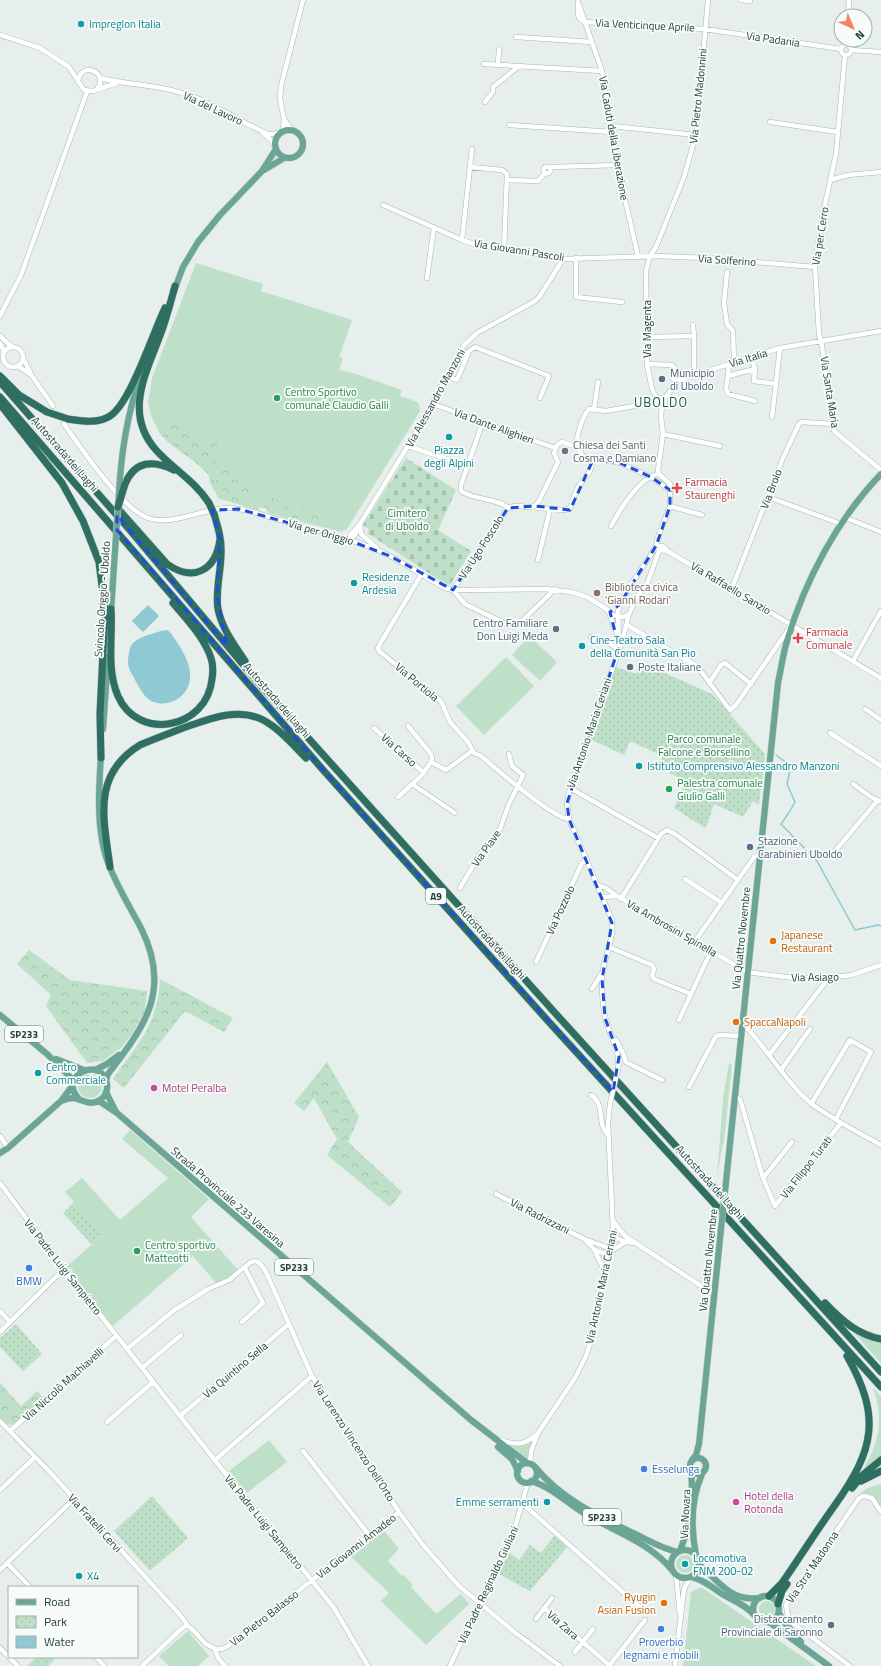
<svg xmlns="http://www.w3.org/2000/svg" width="881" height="1666" viewBox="0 0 881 1666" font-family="'Titillium Web',sans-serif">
  <defs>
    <pattern id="forest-crowns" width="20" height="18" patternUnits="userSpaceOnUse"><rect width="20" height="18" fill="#bfe0c8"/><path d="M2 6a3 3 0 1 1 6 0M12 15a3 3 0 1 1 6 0" fill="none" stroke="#a4c1ad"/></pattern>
    <pattern id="cemetery-stones" width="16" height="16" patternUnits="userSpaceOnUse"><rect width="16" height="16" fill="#bfe0c8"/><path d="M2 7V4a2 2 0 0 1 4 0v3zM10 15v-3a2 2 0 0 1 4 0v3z" fill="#a4c1ad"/></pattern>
    <pattern id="park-dots" width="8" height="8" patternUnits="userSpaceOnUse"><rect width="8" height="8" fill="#bfe0c8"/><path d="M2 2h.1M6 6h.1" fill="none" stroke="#a4c1ad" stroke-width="1.8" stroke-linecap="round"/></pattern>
  </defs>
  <rect width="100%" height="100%" fill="#e6efeb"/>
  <path fill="#bfe0c8" d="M196,263L263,284L261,291L352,320L339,357L343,358L339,370L353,373L402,390L400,396L415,401L419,404L420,411L409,429L347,529L341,532L268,513L267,508L260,507L258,510L218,498C215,488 209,486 209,475L199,465L168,442L160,434L152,418L148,403L152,378Z
    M529,636L557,662L540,681L512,655Z
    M506,657L534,686L484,735L456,706Z
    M729,1063L732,1065L724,1141L722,1148L717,1177L723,1099Z
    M78 1086a12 12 0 1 1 24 0a12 12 0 1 1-24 0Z
    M130,1130L209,1199L191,1217L239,1271L226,1280L216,1283L193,1256L113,1326L66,1267L104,1234L65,1192L82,1178L120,1220L168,1178L122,1139Z
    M855,1332L881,1342V1363L854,1333Z
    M873,1388L881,1396V1455L864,1469C865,1464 871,1456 873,1450C881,1430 881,1408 873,1388Z
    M269,1440L287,1462L247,1493L229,1471Z
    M533,1441L529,1450L528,1460L506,1444C516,1447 523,1446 533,1441Z
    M881,1484V1509C874,1499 873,1491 859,1494L868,1488Z
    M383,1529L399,1549L388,1561L402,1576L404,1575L413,1585L411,1587L436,1614L461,1594L469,1604L426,1645L381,1601L389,1593L350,1556Z
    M676 1564a9 9 0 1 1 18 0a9 9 0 1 1-18 0Z
    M701,1587L816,1666H683L691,1592Z
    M759 1609a8 8 0 1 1 16 0a8 8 0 1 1-16 0Z
    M188,1631L209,1656L198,1666H169L159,1656Z"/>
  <path fill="url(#forest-crowns)" d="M162,419H170L173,425L182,427L217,444L218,447C212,480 206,499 250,498L251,500L256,504L258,498L268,501L284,511L307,518L315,511L320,513L315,525L268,513L267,508L260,507L258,510L218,498C215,488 209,486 209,475C194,459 175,449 160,434Z
    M223,469L244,474L239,488L240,496L224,492L217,486C215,479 216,473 223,469Z
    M241,487L311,511L308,515L285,508L269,499L251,495L242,496L240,490Z
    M29,950L70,980L147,991L145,1010L134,1031L122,1047L103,1061L87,1063L46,1006L51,995L17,964Z
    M160,979L233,1018L224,1032L185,1011L124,1088L113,1079C138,1043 158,1025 160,979Z
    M327,1062L359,1117L348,1142L402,1192L390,1207L327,1155L337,1139L314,1098L304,1111L294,1103Z
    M0,1383L21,1406L37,1391L44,1398L13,1425L6,1424L0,1418Z"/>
  <path fill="url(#cemetery-stones)" d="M406,458L456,490L438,530L471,551L450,585L438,579L367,533L369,529L363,525Z"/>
  <path fill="url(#park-dots)" d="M640,662L712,694L765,754L759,805L753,801L743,817L714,804L708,823L705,828L674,808L686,781L669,773L671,768L660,763L663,756L630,741L624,755L590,739L616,667L636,674Z
    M74,1202L104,1234L92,1245L63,1213Z
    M16,1324L42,1354L23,1371L0,1347V1338Z
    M152,1496L188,1538L150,1571L114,1531Z
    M555,1535L568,1546L530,1591L499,1574L509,1552L519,1560L530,1545L541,1553Z
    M36,1657H57L48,1666H27Z"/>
  <path fill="#8ec9d4" d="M148,605L159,616L143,632L132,621Z
    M167,630C171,632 174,638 177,642C186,656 197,676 185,692C175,705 156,708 145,696C141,691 138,685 135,680C133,675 128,669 128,663C128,658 129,647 133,643C139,637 159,631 167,630Z"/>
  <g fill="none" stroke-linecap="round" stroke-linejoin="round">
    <path stroke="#8ec9d4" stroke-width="1.5" d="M776,755L791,766L787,784L795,802L790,811L781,824L817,861L855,930L878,925L881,926"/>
    <defs>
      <path id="minor" d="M741,0L750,1
        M578,2V15L580,19L585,22L704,29L841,49
        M579,5L602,71L618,169L638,256
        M848,16L849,0
        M0,35L40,48L69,67L84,90L93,91L117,83
        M516,37L591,42
        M841 50a5 5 0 1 1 10 0a5 5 0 1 1-10 0Z
        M851,50L881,52
        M845,55L836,154L822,218L815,267L819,334L822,346L834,431L881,470
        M484,64L602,71
        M498,64L499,49
        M100,78C127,85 155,84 182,93C213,102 238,121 268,134H274L282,132
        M78,82C80,60 110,72 97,89
        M485,102L493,92V87L519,66
        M284,119L280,99L281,86L303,0
        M770,122L838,132
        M509,125L612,132
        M612,126L696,135
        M283,132L284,119L289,127L294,131
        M263,133L271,140L275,146
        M543.5 170a3.5 3.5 0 1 1 7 0a3.5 3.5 0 1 1-7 0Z
        M470,167L502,170L507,174L504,250
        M551,168L553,167L617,165
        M507,180L538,181L545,173
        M830,180L848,175L881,172
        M383,205L462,240L477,245L504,250L547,255L563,259L657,256L707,258L815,267
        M462,240L472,149
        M576,258V297L622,302
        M727,272L724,303L727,324L733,331L734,362
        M427,278L434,227
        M0,316L21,275L87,92
        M693,325L694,336
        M0,336L12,347
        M648,337L694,336V375
        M0,343L4,352
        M3 357a10 10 0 1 1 20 0a10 10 0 1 1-20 0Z
        M751,356L755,369L754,381L776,384
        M23,358L32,376L53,406
        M647,364L672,365L674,367L673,379L677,382
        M729,364L728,376L755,369
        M18,366L31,375
        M447,376L457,380L469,351L475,347L549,376L540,398
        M728,376L726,388L728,394L755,401
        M657 402a4 4 0 1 1 8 0a4 4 0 1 1-8 0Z
        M664,399L677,382L682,379L780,348L881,331
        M658,400L652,389L647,364L646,271L650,256L656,247L684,177L696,135L708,0
        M657,402L606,411L589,409C582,417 576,436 577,447L583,456L586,458L607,460L620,463L651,477L670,490
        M433,404L555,448
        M594,409L598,382
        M772,417L780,348
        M483,421L461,485V491C473,500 498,498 508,508
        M64,424C81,448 121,508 148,518C172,527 205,507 231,508C249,509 267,517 284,521C317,531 351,538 382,552C404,562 424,577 445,588L453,590L546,589L571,592L587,597L608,610L618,636
        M663,434L720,446
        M408,446L467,466
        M659,474L658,470L663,434L661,416L662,406
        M768,497L841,524
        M535,506C526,509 516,503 508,508L453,590L465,604L504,623H516L523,620L555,589
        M535,506L539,501L558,462L554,453L557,445L562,442L577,447
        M535,506L538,508L565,510L570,508C573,501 575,491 580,484C588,475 591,472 593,460
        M670,506L702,515
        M846,518L881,532
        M360,524L361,534L377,548
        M611,526C619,511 640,476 659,474L670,484V506L657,540L656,548
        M347,539L360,524L411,441L464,345L477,333L535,301L540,296L563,259
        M350,540L355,535L358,527
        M656,546H663L669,552L881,678
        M538,560L550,509
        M421,575L381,642L378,648L379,651L441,701L450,722L468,742L474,753L481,756C495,768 555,820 569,819
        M732,588L783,458L799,424L801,422L833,424
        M611,615L623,617L629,614
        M627,625L697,666L730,710L736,705L790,627
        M591,637L596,640L606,641L619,650
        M619,647L618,611C624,589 645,567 656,546
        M853,661L881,611
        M709,683L721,665L725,663L751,684
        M865,709L881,720
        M408,726L431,754L432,758L431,762
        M374,728L424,773
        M830,733L881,766
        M412,784L455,813
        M853,784L871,797L879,801
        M570,788L658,838
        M398,797L421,776L431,762L446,770L472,751
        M830,857L878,800
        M685,879L722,903
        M598,885L606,888L617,896L747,972L794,978H826L852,975L881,965
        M460,888L480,854L500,829L509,804L523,775L512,766L509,754
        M603,897L617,896
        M621,899L661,834L667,830L675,834L738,880
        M695,941L754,857L760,855
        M609,947L652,965L654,969L652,975L654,979L691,994
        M536,962L582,863L587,860
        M592,989L602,973
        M679,1020L711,951
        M742,1026L748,1029C768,1051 789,1086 812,1104C833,1120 858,1132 881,1145
        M616,1040L623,1053L626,1062L662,1080
        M769,1055L824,984L826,978
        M618,1069C621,1051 610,1037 606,1020C602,1007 602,993 602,980C602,959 615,940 612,920L569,819L567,803L570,788L621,645L629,614L638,595L646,587L659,551L661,550L669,552
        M781,1070L810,1029
        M689,1087L716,1036L721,1035L741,1036
        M591,1095C606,1104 596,1123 608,1135
        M735,1097L740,1099L763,1178L775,1206L841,1123
        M811,1104L850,1040L871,1052L836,1119
        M0,1136L8,1148
        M763,1178L792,1142
        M0,1183L64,1269L221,1468L334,1608L368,1666
        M496,1194L584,1239L609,1248
        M614,1222L625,1236L715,1295
        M612,1236L626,1242L635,1243
        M586,1241L594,1249L604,1270
        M595,1250C608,1258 614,1248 626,1242
        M0,1311L10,1322
        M242,1322L263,1303L245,1268
        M0,1332L64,1269
        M127,1349L173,1311L208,1289L229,1280L251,1262C259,1259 262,1266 266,1272L312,1376L399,1512L423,1545L459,1586L517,1634L560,1666
        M142,1368L181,1335
        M180,1416L289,1324
        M0,1421L48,1470L180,1615L188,1626L191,1628L206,1644L215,1649L218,1658L225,1666
        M107,1422L153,1382
        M10,1431L116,1336
        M500,1440C515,1445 524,1446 537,1434
        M303,1451L369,1535
        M215,1460L312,1376
        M530,1463L531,1451L538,1433L575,1378L586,1356L593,1334L613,1230L608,1123L610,1104
        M0,1490L35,1457
        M523,1504L643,1610
        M7,1563L30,1587
        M0,1570L74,1499
        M676,1575L680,1615
        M544,1608L609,1665
        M536,1619L552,1598
        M0,1648L18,1666
        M215,1649H222L228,1646L399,1512
        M575,1652L593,1629
        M96,1657L104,1666
        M142,1666L179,1631L185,1626H188
        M450,1666L516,1524L528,1482
        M609,1666L645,1620
        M675,1666L684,1589L690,1578
        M850,1666L794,1624L788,1616L786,1605L859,1498L864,1496L872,1498L881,1512"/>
      <path id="major" d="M275 144a14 14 0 1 1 28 0a14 14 0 1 1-28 0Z
        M264,170L284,158
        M174,291L183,267L198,242L220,215L262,171L276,149
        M120,478C123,439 130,403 144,366
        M111,613L114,566
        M103,729L108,657
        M101,754C99,788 96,824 106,857C114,882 129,905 141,928C172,990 145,1026 108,1074L106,1080
        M0,1015L47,1054L74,1081
        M56,1059L84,1070
        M95,1070L107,1064L119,1055
        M106,1092L116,1112
        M61,1101C64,1100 69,1098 73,1098C83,1099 89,1107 100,1100C105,1097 108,1090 107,1084C103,1055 56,1075 79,1099
        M99,1101L117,1113L471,1420L527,1463
        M0,1153L8,1148L61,1101L73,1085
        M726,1182L778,683C781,669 783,654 787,641C805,580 837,520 881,474
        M498,1447L512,1459L518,1471
        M690 1466a8 8 0 1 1 16 0a8 8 0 1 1-16 0Z
        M692,1460L696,1455L699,1444L721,1229
        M517 1473a10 10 0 1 1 20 0a10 10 0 1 1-20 0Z
        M536,1468C561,1499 600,1517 635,1534C650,1541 662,1549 678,1552
        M531,1481C552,1487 568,1504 587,1515C616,1532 650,1543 672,1570
        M671 1564a14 14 0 1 1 28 0a14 14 0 1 1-28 0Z
        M680,1551C689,1529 694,1496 691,1472
        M696,1555C691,1529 691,1499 702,1474
        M699,1565C720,1581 729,1602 760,1598
        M692,1577C704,1580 712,1587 722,1594C734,1601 746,1605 754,1615
        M753 1609a13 13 0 1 1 26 0a13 13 0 1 1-26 0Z
        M779,1613L784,1622L801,1642
        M769,1622L829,1666"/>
      <path id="highway" d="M175,286C171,301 167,316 162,330C148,370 122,412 156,450C173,469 195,481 209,503
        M0,376L19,395L47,412
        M0,382L129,529L257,681L556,1014L881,1372
        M0,397L324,771L548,1021L881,1387
        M0,404L62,483L83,521L99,562L105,610L100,714L101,758
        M68,419C81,421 98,424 110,416C130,404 153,333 165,308
        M125,484C135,460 154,460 174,470
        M120,511L167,564C194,583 216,570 220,539
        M214,514C218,527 222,540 221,554C221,572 215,591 218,609C222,629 234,644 245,661
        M111,609C113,637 106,669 118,696C138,742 207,729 212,679C213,673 213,664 211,658C204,637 187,620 173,603
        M110,867C104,820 91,775 140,745C154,739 168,734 183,728C209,719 239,706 265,721C281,730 293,745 306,758
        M825,1303C841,1320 858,1335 881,1339
        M859,1478L881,1460
        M861,1481L881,1471
        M852,1488L862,1476
        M769,1596L782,1583C800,1557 817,1530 835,1505C875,1449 881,1416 847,1356
        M778,1604L782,1591L787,1584"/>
    </defs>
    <use href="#minor" stroke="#a8b8b2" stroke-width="5.5"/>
    <use href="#major" stroke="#c2cac8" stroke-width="7"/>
    <use href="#highway" stroke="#c2cac8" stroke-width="8"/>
    <use href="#minor" stroke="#fff" stroke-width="4.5"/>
    <use href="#major" stroke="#6aa596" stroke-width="6"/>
    <use href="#highway" stroke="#2f6f62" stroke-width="7"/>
    <defs>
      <path id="minor-bridge" d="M610,1104L618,1069"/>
      <path id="major-bridge" d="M114,566L120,478
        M721,1229L726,1182"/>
      <path id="highway-bridge" d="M47,412L68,419
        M209,503L214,514
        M118,507L125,484"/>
    </defs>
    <use href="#minor-bridge" stroke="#a8b8b2" stroke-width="5.5" stroke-linecap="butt"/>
    <use href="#major-bridge" stroke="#c2cac8" stroke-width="7" stroke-linecap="butt"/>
    <use href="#highway-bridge" stroke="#c2cac8" stroke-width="8" stroke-linecap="butt"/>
    <use href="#minor-bridge" stroke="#fff" stroke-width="4.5"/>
    <use href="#major-bridge" stroke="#6aa596" stroke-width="6"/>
    <use href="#highway-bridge" stroke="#2f6f62" stroke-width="7"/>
  </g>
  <path fill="none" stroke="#1d4ed8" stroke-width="3" stroke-dasharray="8 5" stroke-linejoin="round" d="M593,460L620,463L651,477L670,490V506L656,546L619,605L610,612L619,647L567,803L569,819L612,923L602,979L605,1018L619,1057L613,1092L324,771L117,530V515L227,646L217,596L220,539L212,510L239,509L343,538L390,556L453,590L508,508L535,506L570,510Z"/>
  <g fill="#0f9aa8" stroke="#f7fbf9" stroke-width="1.5">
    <circle cx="81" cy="24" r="4"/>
    <circle cx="449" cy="437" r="4"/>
    <circle cx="354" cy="583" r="4"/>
    <circle cx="582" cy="646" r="4"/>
    <circle cx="639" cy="766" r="4"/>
    <circle cx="38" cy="1073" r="4"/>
    <circle cx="547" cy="1502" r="4"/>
    <circle cx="685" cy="1564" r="4"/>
    <circle cx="79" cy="1576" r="4"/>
  </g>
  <g fill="#5c6f8a" stroke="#f7fbf9" stroke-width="1.5">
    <circle cx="662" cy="379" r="4"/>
    <circle cx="556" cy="629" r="4"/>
    <circle cx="630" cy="667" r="4"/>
    <circle cx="750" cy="847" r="4"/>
    <circle cx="831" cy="1625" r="4"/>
  </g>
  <g fill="#2e9e5b" stroke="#f7fbf9" stroke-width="1.5">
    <circle cx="277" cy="398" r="4"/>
    <circle cx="669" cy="789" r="4"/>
    <circle cx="137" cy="1251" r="4"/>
  </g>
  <circle fill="#6b7280" stroke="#f7fbf9" stroke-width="1.5" cx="565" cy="451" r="4"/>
  <g fill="#e0444e" stroke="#f7fbf9" stroke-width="1.5">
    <path d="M675 482h4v4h4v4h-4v4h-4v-4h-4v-4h4z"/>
    <path d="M796 632h4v4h4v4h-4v4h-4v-4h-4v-4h4z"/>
  </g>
  <circle fill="#8d6e63" stroke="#f7fbf9" stroke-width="1.5" cx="597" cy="593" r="4"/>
  <g fill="#e8710a" stroke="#f7fbf9" stroke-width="1.5">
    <circle cx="773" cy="941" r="4"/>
    <circle cx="736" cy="1022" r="4"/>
    <circle cx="664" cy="1603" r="4"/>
  </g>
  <g fill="#d1479c" stroke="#f7fbf9" stroke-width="1.5">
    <circle cx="154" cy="1088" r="4"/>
    <circle cx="736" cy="1502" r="4"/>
  </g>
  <g fill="#3f7fe0" stroke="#f7fbf9" stroke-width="1.5">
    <circle cx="29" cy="1268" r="4"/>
    <circle cx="644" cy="1469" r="4"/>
    <circle cx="661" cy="1629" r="4"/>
  </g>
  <g text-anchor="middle" stroke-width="3.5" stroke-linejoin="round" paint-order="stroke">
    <g fill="#f7fbf9" stroke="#637a73" stroke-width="1">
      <rect x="426" y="888" width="20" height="16" rx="3"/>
      <rect x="5" y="1026" width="38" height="16" rx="3"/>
      <rect x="275" y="1259" width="38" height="16" rx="3"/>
      <rect x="583" y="1509" width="38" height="16" rx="3"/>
    </g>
    <g font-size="10" font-weight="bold" fill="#24423a">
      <text x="436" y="900">A9</text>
      <text x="24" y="1038">SP233</text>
      <text x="294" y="1271">SP233</text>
      <text x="602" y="1521">SP233</text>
    </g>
    <g font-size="11" fill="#0d838f" stroke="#f7fbf9" text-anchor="start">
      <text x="89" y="28">Impreglon Italia</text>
      <text x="449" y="454" text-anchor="middle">Piazza<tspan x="449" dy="13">degli Alpini</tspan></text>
      <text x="362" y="581">Residenze<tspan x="362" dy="13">Ardesia</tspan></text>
      <text x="590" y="644">Cine-Teatro Sala<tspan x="590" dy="13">della Comunità San Pio</tspan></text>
      <text x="647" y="770">Istituto Comprensivo Alessandro Manzoni</text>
      <text x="46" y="1071">Centro<tspan x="46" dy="13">Commerciale</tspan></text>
      <text x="539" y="1506" text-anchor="end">Emme serramenti</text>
      <text x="693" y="1562">Locomotiva<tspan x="693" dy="13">FNM 200-02</tspan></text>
      <text x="87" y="1580">X4</text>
    </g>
    <g font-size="11" fill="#24423a" stroke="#f7fbf9">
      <text transform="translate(645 25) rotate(3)" y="4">Via Venticinque Aprile</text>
      <text transform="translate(773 39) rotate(8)" y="4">Via Padania</text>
      <text transform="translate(698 96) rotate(-84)" y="4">Via Pietro Madonnini</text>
      <text transform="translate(213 108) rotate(25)" y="4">Via del Lavoro</text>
      <text transform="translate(614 138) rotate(80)" y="4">Via Caduti della Liberazione</text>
      <text transform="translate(820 236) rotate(-81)" y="4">Via per Cerro</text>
      <text transform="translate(519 250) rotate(9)" y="4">Via Giovanni Pascoli</text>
      <text transform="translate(727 260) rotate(4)" y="4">Via Solferino</text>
      <text transform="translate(647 329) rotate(-90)" y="4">Via Magenta</text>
      <text transform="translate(748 358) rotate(-17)" y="4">Via Italia</text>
      <text transform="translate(830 392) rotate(81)" y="4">Via Santa Maria</text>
      <text transform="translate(435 398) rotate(-61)" y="4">Via Alessandro Manzoni</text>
      <text transform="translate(494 426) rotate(20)" y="4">Via Dante Alighieri</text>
      <text transform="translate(65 454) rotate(49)" y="4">Autostrada dei Laghi</text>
      <text transform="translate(771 489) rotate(-69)" y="4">Via Brolo</text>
      <text transform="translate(321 532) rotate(16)" y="4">Via per Origgio</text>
      <text transform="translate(481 547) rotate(-57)" y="4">Via Ugo Foscolo</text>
      <text transform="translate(731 588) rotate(31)" y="4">Via Raffaello Sanzio</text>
      <text transform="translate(102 599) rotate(-86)" y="4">Svincolo Origgio - Uboldo</text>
      <text transform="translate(417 682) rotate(40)" y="4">Via Portiola</text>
      <text transform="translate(277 700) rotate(49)" y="4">Autostrada dei Laghi</text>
      <text transform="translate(589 733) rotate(-71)" y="4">Via Antonio Maria Ceriani</text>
      <text transform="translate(399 750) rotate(42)" y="4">Via Carso</text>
      <text transform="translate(486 848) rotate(-55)" y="4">Via Piave</text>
      <text transform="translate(560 910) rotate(-65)" y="4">Via Pozzolo</text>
      <text transform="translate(672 928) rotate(30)" y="4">Via Ambrosini Spinella</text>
      <text transform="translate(741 938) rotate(-84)" y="4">Via Quattro Novembre</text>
      <text transform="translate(492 942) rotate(48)" y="4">Autostrada dei Laghi</text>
      <text transform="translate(815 977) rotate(-1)" y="4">Via Asiago</text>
      <text transform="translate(806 1167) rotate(-52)" y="4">Via Filippo Turati</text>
      <text transform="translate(710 1182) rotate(48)" y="4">Autostrada dei Laghi</text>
      <text transform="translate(228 1197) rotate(41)" y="4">Strada Provinciale 233 Varesina</text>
      <text transform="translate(540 1216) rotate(27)" y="4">Via Radrizzani</text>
      <text transform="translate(708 1260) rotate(-84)" y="4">Via Quattro Novembre</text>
      <text transform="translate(63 1267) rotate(52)" y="4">Via Padre Luigi Sampietro</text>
      <text transform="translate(601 1287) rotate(-78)" y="4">Via Antonio Maria Ceriani</text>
      <text transform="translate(235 1370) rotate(-40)" y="4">Via Quintino Sella</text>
      <text transform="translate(63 1384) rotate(-42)" y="4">Via Niccolò Machiavelli</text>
      <text transform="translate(354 1441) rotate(57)" y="4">Via Lorenzo Vincenzo Dell'Orto</text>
      <text transform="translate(685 1514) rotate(-87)" y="4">Via Novara</text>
      <text transform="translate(264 1522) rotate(51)" y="4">Via Padre Luigi Sampietro</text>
      <text transform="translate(95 1523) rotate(48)" y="4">Via Fratelli Cervi</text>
      <text transform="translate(356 1546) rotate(-38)" y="4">Via Giovanni Amadeo</text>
      <text transform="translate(812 1567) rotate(-56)" y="4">Via Stra' Madonna</text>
      <text transform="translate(488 1585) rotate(-65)" y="4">Via Padre Reginaldo Giuliani</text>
      <text transform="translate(264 1618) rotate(-38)" y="4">Via Pietro Balasso</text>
      <text transform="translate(563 1625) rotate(41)" y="4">Via Zara</text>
    </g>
    <g font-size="11" fill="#4e5e75" stroke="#f7fbf9" text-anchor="start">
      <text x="670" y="377">Municipio<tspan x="670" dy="13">di Uboldo</tspan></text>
      <text x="548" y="627" text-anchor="end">Centro Familiare<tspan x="548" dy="13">Don Luigi Meda</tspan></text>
      <text x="638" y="671">Poste Italiane</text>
      <text x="758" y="845">Stazione<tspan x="758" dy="13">Carabinieri Uboldo</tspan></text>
      <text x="823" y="1623" text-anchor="end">Distaccamento<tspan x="823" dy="13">Provinciale di Saronno</tspan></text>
    </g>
    <g font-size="11" fill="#27864d" stroke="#f7fbf9" text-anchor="start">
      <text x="285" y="396">Centro Sportivo<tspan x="285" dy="13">comunale Claudio Galli</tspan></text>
      <text x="677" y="787">Palestra comunale<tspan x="677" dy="13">Giulio Galli</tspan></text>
      <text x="145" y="1249">Centro sportivo<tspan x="145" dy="13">Matteotti</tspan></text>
    </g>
    <g font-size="11" fill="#5b616d" stroke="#f7fbf9" text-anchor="start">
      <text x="573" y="449">Chiesa dei Santi<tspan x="573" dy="13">Cosma e Damiano</tspan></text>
    </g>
    <g font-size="11" fill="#be3a42" stroke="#f7fbf9" text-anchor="start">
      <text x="685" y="486">Farmacia<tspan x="685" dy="13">Staurenghi</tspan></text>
      <text x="806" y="636">Farmacia<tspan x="806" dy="13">Comunale</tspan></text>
    </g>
    <g font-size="11" fill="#2d7a4b" stroke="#f7fbf9">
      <text x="407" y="517">Cimitero<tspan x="407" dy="13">di Uboldo</tspan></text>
      <text x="704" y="743">Parco comunale<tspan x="704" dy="13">Falcone e Borsellino</tspan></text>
    </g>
    <g font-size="11" fill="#785e54" stroke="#f7fbf9" text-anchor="start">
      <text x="605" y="591">Biblioteca civica<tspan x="605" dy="13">'Gianni Rodari'</tspan></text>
    </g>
    <g font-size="11" fill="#c56008" stroke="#f7fbf9" text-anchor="start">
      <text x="781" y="939">Japanese<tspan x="781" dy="13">Restaurant</tspan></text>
      <text x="744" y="1026">SpaccaNapoli</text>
      <text x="656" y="1601" text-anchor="end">Ryugin<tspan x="656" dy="13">Asian Fusion</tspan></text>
    </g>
    <g font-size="11" fill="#b23c85" stroke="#f7fbf9" text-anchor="start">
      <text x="162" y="1092">Motel Peralba</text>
      <text x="744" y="1500">Hotel della<tspan x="744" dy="13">Rotonda</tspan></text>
    </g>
    <g font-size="11" fill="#366cbe" stroke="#f7fbf9">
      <text x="29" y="1285">BMW</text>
      <text x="652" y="1473" text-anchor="start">Esselunga</text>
      <text x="661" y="1646">Proverbio<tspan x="661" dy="13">legnami e mobili</tspan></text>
    </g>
    <g font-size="13" letter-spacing="1" fill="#1f5548" stroke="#f7fbf9">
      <text x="661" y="407">UBOLDO</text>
    </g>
  </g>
  <rect x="8" y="1586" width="130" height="72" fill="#f7fbf9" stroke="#a3b1ad"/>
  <rect x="16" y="1599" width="20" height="6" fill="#6aa596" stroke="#a3b1ad"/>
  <text x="44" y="1606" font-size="12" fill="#24423a">Road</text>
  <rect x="16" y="1616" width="20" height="12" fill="url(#park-dots)" stroke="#a3b1ad"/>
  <text x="44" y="1626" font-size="12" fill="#24423a">Park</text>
  <rect x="16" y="1636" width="20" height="12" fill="#8ec9d4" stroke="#a3b1ad"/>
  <text x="44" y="1646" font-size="12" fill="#24423a">Water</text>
  <g transform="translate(853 28) rotate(136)"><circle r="19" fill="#f7fbf9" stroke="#a3b1ad"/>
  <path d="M0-3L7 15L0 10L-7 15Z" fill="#f4845f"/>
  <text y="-6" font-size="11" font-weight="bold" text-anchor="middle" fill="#24423a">N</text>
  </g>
</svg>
